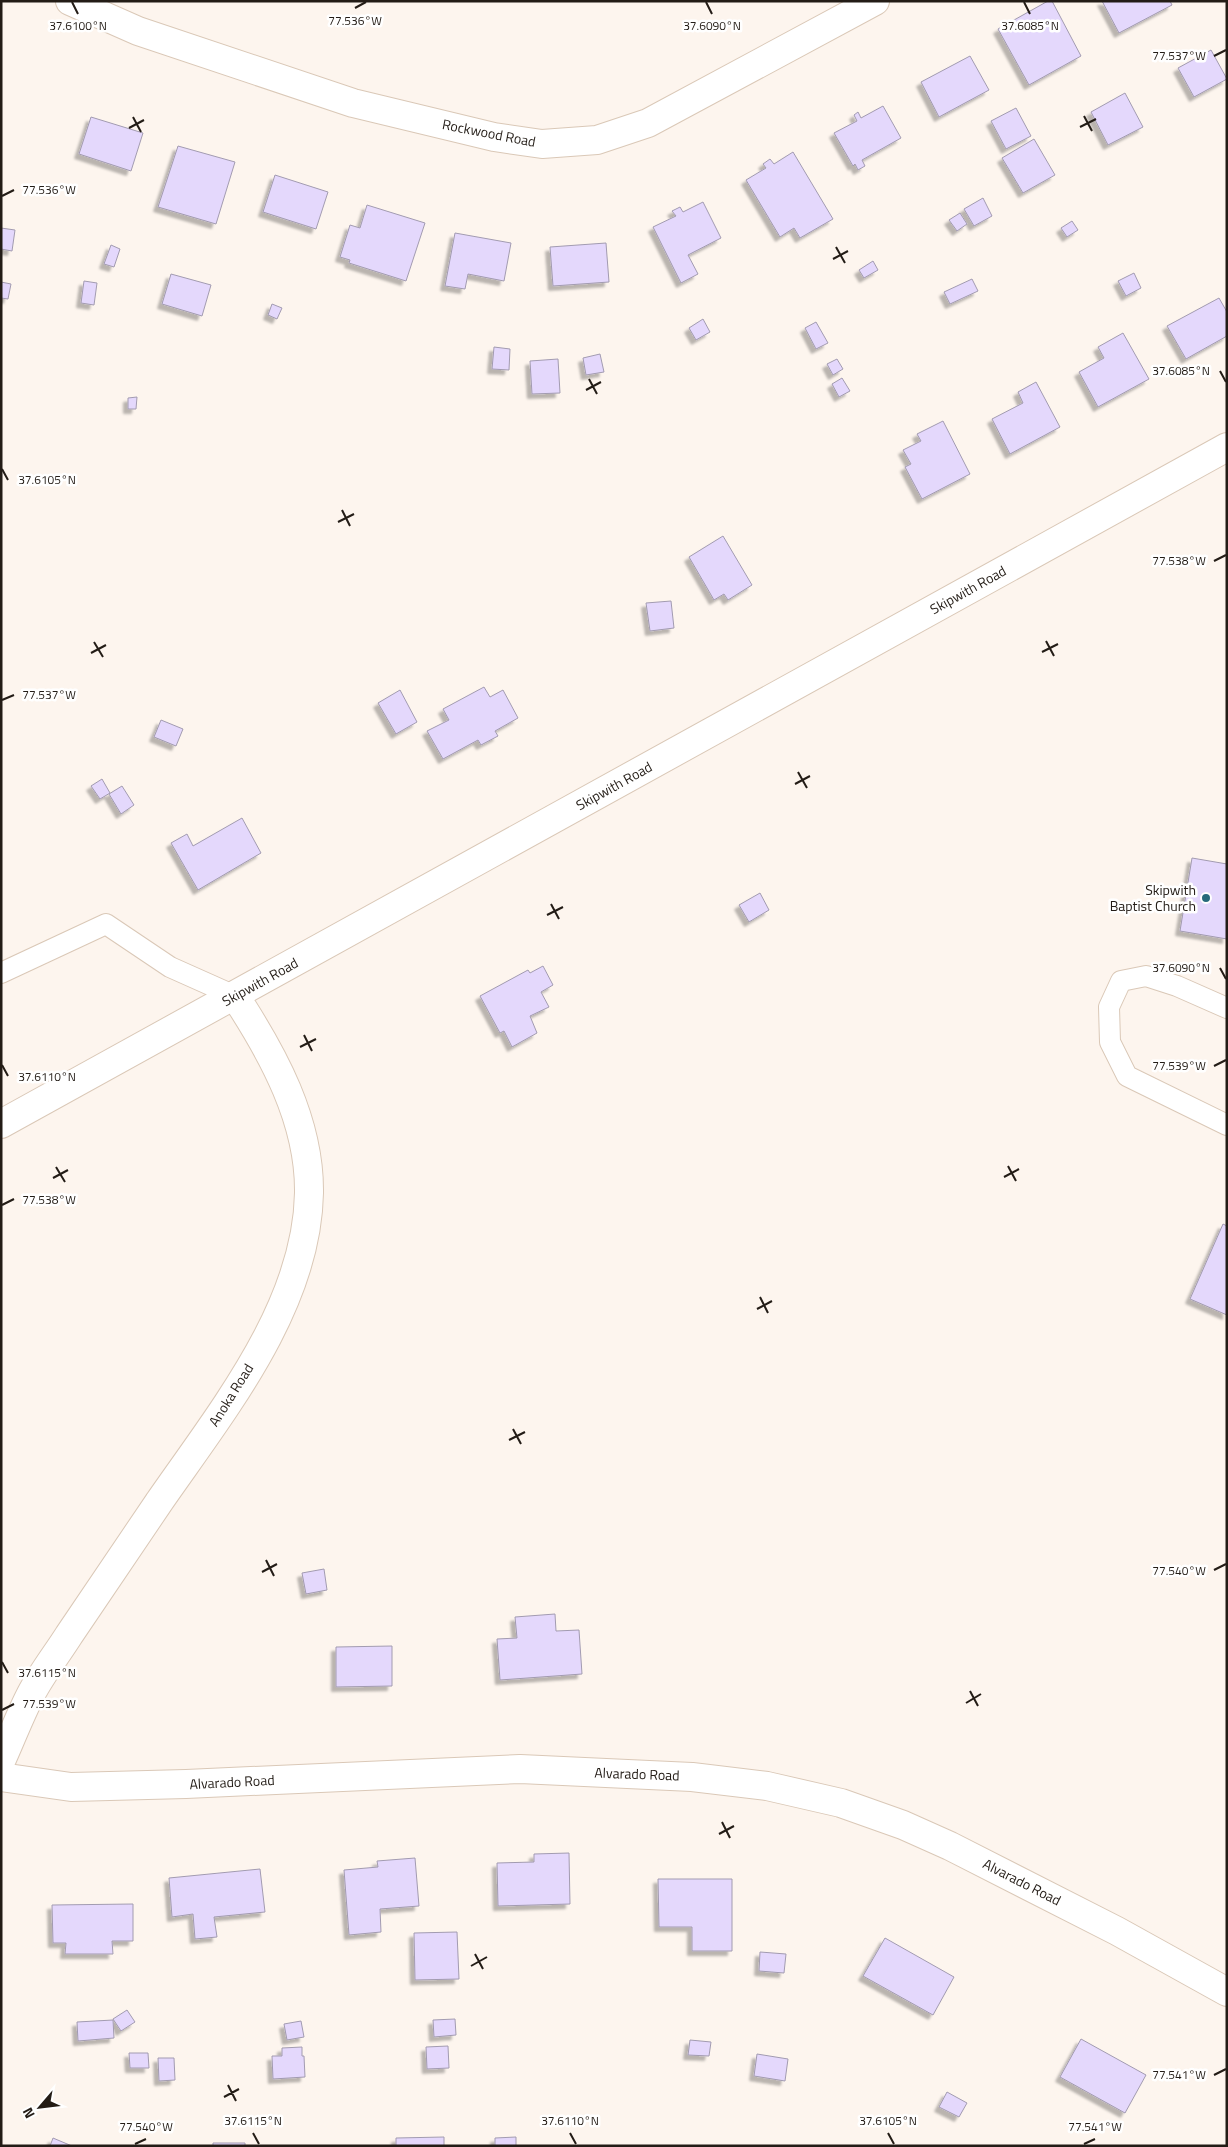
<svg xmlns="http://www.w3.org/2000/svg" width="1228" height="2147" viewBox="0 0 1228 2147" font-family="'Titillium Web',sans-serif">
  <defs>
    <filter id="shadow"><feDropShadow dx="-4.5" dy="4.5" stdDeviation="1" flood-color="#0004"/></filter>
  </defs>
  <rect width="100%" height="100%" fill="#fdf5ee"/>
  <path fill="#e4d8fc" stroke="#a29bb0" filter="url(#shadow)" d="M1048,1H1052L1081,56L1029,85L998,29Z
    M1102,1H1170L1172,5L1119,33Z
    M1211,50L1227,79L1194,97L1178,68Z
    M970,56L989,90L939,117L921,82Z
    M1125,93L1143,127L1108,145L1091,112Z
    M883,106L901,138L862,160L865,166L858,170L855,164L853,166L834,133L857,121L854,115L858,112L861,118Z
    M1016,108L1031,136L1006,149L991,121Z
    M91,117L143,133L131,171L79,154Z
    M1034,139L1055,175L1023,193L1002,158Z
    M178,146L235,162L216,224L158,207Z
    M793,152L833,219L800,238L794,228L780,237L746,180L766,168L763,164L770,159L774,164Z
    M275,175L328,192L316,229L263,212Z
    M983,198L992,216L974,226L964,209Z
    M703,202L721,238L688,255L698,274L681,283L653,227L676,216L672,211L680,207L683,212Z
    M367,205L425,223L406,281L349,263L350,260L340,257L350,225L360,228Z
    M960,213L967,224L957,231L949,220Z
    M1072,221L1078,230L1067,237L1061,228Z
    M1,228L15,230L12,251L1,249Z
    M455,233L511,243L504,281L468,274L465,289L445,286Z
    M606,243L609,282L553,286L550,247Z
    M111,245L120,249L114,267L104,264Z
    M873,261L878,270L864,278L859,270Z
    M1134,273L1141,288L1126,296L1118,281Z
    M171,274L211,285L202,316L162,304Z
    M972,279L978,291L950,304L944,292Z
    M84,281L97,283L94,305L81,303Z
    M1,282L11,284L8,299L1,298Z
    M1219,298L1227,312V336L1186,359L1167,326Z
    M272,304L282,308L277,319L268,315Z
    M703,319L710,332L696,340L689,328Z
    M816,322L828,343L816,349L805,328Z
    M1123,333L1149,379L1098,407L1079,372L1104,358L1098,347Z
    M494,347L510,349L509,370L492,369Z
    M600,354L604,372L586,375L583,358Z
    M558,359L560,393L532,394L530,361Z
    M837,359L843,369L833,375L827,364Z
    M842,378L850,391L839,397L832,384Z
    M1036,382L1060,427L1010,454L992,419L1023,403L1018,392Z
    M137,397L136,409H128V398Z
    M943,421L970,474L922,499L905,467L911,464L903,450L921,441L917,434Z
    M723,536L752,585L728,600L724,594L714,600L689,557Z
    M671,601L674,628L650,631L646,603Z
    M484,687L490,697L503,690L518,718L495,731L498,736L481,745L478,740L443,759L427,731L449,720L443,709Z
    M400,690L417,722L396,734L378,703Z
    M161,720L183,729L176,746L154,737Z
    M102,779L110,793L100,799L91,786Z
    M122,786L134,805L121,814L109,794Z
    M242,818L261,853L198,890L171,843L187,834L193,846Z
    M1192,858L1227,864V939L1180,931Z
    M760,893L769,910L749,922L739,905Z
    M543,966L553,985L541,992L549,1007L530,1016L537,1033L512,1047L504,1031L500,1033L480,996L528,970L530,973Z
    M1223,1224L1227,1226V1315L1190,1299Z
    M324,1569L327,1590L306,1594L302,1573Z
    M555,1614L556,1631L579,1630L582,1674L500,1680L497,1639L517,1638L515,1617Z
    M392,1646V1686L336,1687V1647Z
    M569,1853L570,1904L498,1906L497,1863L534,1862V1854Z
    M415,1858L419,1906L380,1909L381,1932L349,1935L344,1870L378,1867L377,1861Z
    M260,1869L265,1912L214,1917L217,1937L195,1939L193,1914L172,1917L169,1878Z
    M658,1879H732V1951H692V1927H659Z
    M133,1904V1941H112L113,1954H65L66,1943H53L52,1905Z
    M457,1932L459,1979L415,1980L414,1933Z
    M885,1938L954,1977L933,2015L863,1976Z
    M760,1952L786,1954L784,1973L759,1971Z
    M127,2010L135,2022L121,2031L113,2019Z
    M455,2019L456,2035L434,2037L433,2020Z
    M113,2020L114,2038L78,2041L77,2022Z
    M301,2021L304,2037L287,2040L284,2024Z
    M1081,2039L1146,2075L1125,2113L1060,2077Z
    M690,2040L711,2042L709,2056L688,2055Z
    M448,2046L449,2068L427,2069L426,2047Z
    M302,2047V2056H304L305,2077L273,2079L272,2056H282V2048Z
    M129,2053H148L149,2068H130Z
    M757,2054L788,2059L785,2081L754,2076Z
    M158,2058H174L175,2080L159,2081Z
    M947,2092L967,2103L959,2117L939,2107Z
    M444,2137V2146H396V2138Z
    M516,2137V2146H495V2138Z
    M53,2138L72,2146H50Z
    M213,2143H245V2146H213Z"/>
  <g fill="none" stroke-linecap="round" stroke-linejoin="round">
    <defs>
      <path id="lane" d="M1,973L106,924L170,967L235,996
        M1227,1008L1177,986L1146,976L1121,981L1109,1007L1110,1042L1127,1076L1227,1125"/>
      <path id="street" d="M70,1L138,31L353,103L494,137L542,144L597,140L648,123L875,1
        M1,1777L71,1787L186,1784L520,1769L692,1777L767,1786L841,1803L903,1825L950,1846L1117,1931L1227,1992"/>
      <path id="secondary" d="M1,1124L1227,447
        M1,1761C11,1739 20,1715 31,1694C42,1673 57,1654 69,1635C99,1590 129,1546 159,1502C222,1411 307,1307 309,1193C310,1121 273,1054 235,996"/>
    </defs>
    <use href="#lane" stroke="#dac8b7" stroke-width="22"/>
    <use href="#street" stroke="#dac8b7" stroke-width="30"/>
    <use href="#secondary" stroke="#dac8b7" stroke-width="30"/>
    <use href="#lane" stroke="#fff" stroke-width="20"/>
    <use href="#street" stroke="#fff" stroke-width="28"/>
    <use href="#secondary" stroke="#fff" stroke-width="28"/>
  </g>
  <path fill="none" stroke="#231c16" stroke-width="2" d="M72,2L78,14M706,2L712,14M1024,2L1030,14M355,8L366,2M1214,56L1226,50M1084,116L1092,131M133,117L141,132M1080,127L1096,119M129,128L144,120M2,196L14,190M836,247L845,263M833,259L848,251M1220,371L1226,382M589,379L597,394M586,390L601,382M2,469L8,480M342,510L350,526M338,522L354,514M1214,561L1226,555M1046,641L1054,656M94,642L103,657M1042,652L1058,644M91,653L106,645M2,700L14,695M798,772L807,788M795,784L810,776M551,904L559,919M547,915L563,907M1220,968L1226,979M304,1035L312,1051M300,1047L316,1039M2,1065L8,1076M1214,1066L1226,1060M1008,1166L1016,1181M56,1167L65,1182M1004,1177L1019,1169M53,1178L68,1170M2,1205L14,1199M760,1297L768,1313M757,1309L772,1301M513,1429L521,1444M509,1440L525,1432M266,1560L274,1576M1214,1570L1226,1564M262,1572L277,1564M2,1662L8,1673M970,1691L978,1706M966,1703L981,1694M2,1710L14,1704M722,1822L730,1838M719,1834L734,1826M475,1954L483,1969M471,1966L487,1957M1214,2075L1226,2069M228,2085L236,2101M224,2097L239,2089M253,2133L259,2144M570,2133L576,2144M888,2133L894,2144M135,2144L146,2139M1084,2144L1095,2139"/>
  <circle fill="#266a7b" stroke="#fff" stroke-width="2" cx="1206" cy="898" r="5"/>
  <g text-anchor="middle" stroke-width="5" stroke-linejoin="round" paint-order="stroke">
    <g font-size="14" fill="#231c16" stroke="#fff">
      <text transform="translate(489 133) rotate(11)" y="5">Rockwood Road</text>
      <text transform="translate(968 590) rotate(-29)" y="5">Skipwith Road</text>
      <text transform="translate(614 786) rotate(-29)" y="5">Skipwith Road</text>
      <text transform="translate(260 982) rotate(-29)" y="5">Skipwith Road</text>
      <text transform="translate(231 1395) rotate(-58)" y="5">Anoka Road</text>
      <text transform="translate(637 1774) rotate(2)" y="5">Alvarado Road</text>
      <text transform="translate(232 1782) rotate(-3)" y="5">Alvarado Road</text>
      <text transform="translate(1022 1882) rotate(27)" y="5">Alvarado Road</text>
    </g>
    <g font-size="14" fill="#231c16" stroke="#fff" text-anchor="end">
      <text x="1196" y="895">Skipwith<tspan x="1196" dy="16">Baptist Church</tspan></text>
    </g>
  </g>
  <g font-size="12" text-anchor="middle" fill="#231c16" stroke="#fff" stroke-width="5" stroke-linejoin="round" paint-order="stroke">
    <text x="355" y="25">77.536°W</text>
    <text x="78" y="30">37.6100°N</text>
    <text x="712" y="30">37.6090°N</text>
    <text x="1030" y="30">37.6085°N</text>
    <text x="1179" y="60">77.537°W</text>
    <text x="49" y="194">77.536°W</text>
    <text x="1181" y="375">37.6085°N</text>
    <text x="47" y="484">37.6105°N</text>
    <text x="1179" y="565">77.538°W</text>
    <text x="49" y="699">77.537°W</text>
    <text x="1181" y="972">37.6090°N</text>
    <text x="1179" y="1070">77.539°W</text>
    <text x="47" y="1081">37.6110°N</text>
    <text x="49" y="1204">77.538°W</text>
    <text x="1179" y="1575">77.540°W</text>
    <text x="47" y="1677">37.6115°N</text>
    <text x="49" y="1708">77.539°W</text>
    <text x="1179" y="2079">77.541°W</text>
    <text x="253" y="2125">37.6115°N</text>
    <text x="570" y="2125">37.6110°N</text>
    <text x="888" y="2125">37.6105°N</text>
    <text x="146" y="2131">77.540°W</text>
    <text x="1095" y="2131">77.541°W</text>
  </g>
  <rect width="1228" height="2147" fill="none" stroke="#231c16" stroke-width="5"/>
  <g transform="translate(40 2107) rotate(242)" stroke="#ffffff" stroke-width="4" paint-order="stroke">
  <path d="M0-4L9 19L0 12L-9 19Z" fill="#231c16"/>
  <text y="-8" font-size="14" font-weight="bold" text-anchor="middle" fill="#231c16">N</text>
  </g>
</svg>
